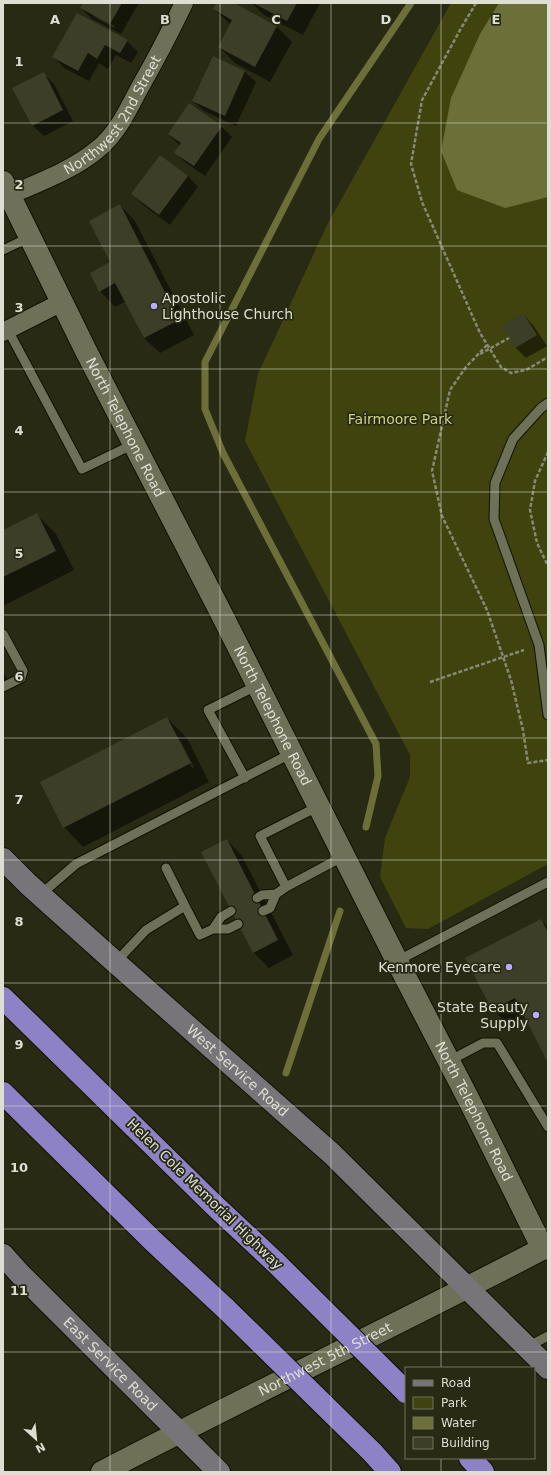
<svg xmlns="http://www.w3.org/2000/svg" width="551" height="1475" viewBox="0 0 551 1475" font-family="'DejaVu Sans',sans-serif">
  <rect width="100%" height="100%" fill="#282a14"/>
  <path fill="#40430d" d="M451,3H548V864L428,929L406,928L380,877L385,838L410,777V755L245,441L258,374L327,225Z"/>
  <path fill="#6c7038" d="M499,3H548V197L505,208L457,190L441,151L451,98L480,34Z"/>
  <path fill="#0007" fill-rule="evenodd" d="M84,3H139L121,34L92,19L81,8ZM93,14L115,26L114,28L93,16Z
    M217,3H232L276,26L292,42L270,82L235,63L219,47L231,25L214,9Z
    M252,3H320L303,35L264,15Z
    M77,14L127,41L138,52L131,63L116,55L108,69L99,63L89,81L64,68L54,57Z
    M213,57L245,72L256,82L236,126L204,111L193,101Z
    M43,73L54,84L73,121L44,136L33,126Z
    M221,126L232,137L205,176L186,163L176,153L180,146L169,134Z
    M188,176L198,187L170,225L143,205L132,194Z
    M120,205L135,221L194,335L160,353L144,338L126,301L115,307L100,291L112,263Z
    M523,314L533,325L547,346L526,358L516,348L504,327Z
    M36,514L56,534L74,570L3,606V531Z
    M3,671L10,686L3,690Z
    M167,718L187,738L209,782L83,847L64,827ZM178,740H180L194,767L192,768Z
    M227,840L242,856L293,955L269,968L253,952Z
    M541,920L548,927V1031L526,1017L509,1025L493,1010L467,958Z"/>
  <g fill="none" stroke-linecap="round" stroke-linejoin="round">
    <path stroke="#6c7038" stroke-width="7" d="M366,827L378,776L376,744L223,453L205,409V362L319,139L411,3
      M286,1073L340,911"/>
  </g>
  <path fill="#3c3e27" d="M83,3H122L110,24L80,8Z
    M216,3H234L277,26L255,67L218,47L232,20L213,9Z
    M253,3H297L287,21Z
    M77,13L128,40L120,53L105,45L97,59L88,53L78,71L52,57Z
    M213,56L245,71L225,116L192,101Z
    M44,72L63,110L32,126L12,88Z
    M189,103L222,126L194,166L174,153L181,143L168,134Z
    M160,155L188,176L159,215L131,194Z
    M120,204L179,320L144,338L115,283L99,292L90,273L110,262L89,221Z
    M523,313L537,335L515,348L502,326Z
    M37,513L56,551L3,577V530Z
    M167,717L191,763L63,828L40,782Z
    M227,839L278,940L253,953L201,852Z
    M541,919L548,932V1063L515,998L492,1010L465,958Z"/>
  <g fill="none" stroke-linecap="round" stroke-linejoin="round">
    <defs>
      <path id="service" d="M3,250L30,237
        M8,330L82,469L134,444
        M548,403L541,408L513,439L495,483L494,519L539,645L548,715
        M3,634L23,671L21,678L3,687
        M245,778L208,710L258,685
        M319,806L260,836L286,887L344,856
        M166,868L185,906
        M40,895L76,864L292,753
        M257,898L262,895L276,894
        M231,911L221,917L213,929H228L238,924
        M263,911L270,908L276,894L286,887
        M397,961L548,882
        M115,963L146,930L185,906L200,935L213,929
        M449,1061L483,1043H497L548,1127
        M527,1347L548,1336"/>
      <g id="minor">
        <path id="s1" d="M10,195C40,182 73,170 98,149C117,134 128,110 139,89C155,61 170,32 184,3"/>
        <path d="M3,332L62,302"/>
      </g>
      <g id="tertiary">
        <path id="s2" d="M3,182L86,351L219,609L397,961L470,1102L543,1249"/>
        <path id="s3" d="M102,1472C250,1395 400,1323 548,1246"/>
      </g>
      <g id="secondary">
        <path id="s4" d="M3,859L28,884L106,954L332,1154L548,1368"/>
        <path id="s5" d="M3,1255L20,1274L219,1472"/>
      </g>
      <path id="motorway" d="M3,998L214,1205L276,1263
        M3,1093L153,1241L226,1309
        M372,1452L390,1472
        M470,1458L483,1472"/>
    </defs>
    <use href="#service" stroke="#111201" stroke-width="11"/>
    <use href="#minor" stroke="#111201" stroke-width="20"/>
    <use href="#tertiary" stroke="#111201" stroke-width="24"/>
    <use href="#secondary" stroke="#111201" stroke-width="24"/>
    <use href="#motorway" stroke="#111201" stroke-width="24"/>
    <path stroke="#878977" stroke-width="2.5" stroke-dasharray="4 2" stroke-linecap="butt" d="M476,3L460,30L422,100L411,164L422,202L480,333L501,367L511,373L526,370L548,357
      M487,345L466,367L450,390L432,471L442,516L487,610L511,680L523,730L528,763L548,760
      M480,354L509,338
      M548,452L535,481L530,510L537,543L548,566
      M430,682L524,650"/>
    <use href="#service" stroke="#6e7058" stroke-width="9"/>
    <use href="#minor" stroke="#6e7058" stroke-width="18"/>
    <use href="#tertiary" stroke="#6e7058" stroke-width="22"/>
    <use href="#secondary" stroke="#777579" stroke-width="22"/>
    <use href="#motorway" stroke="#8c82c5" stroke-width="22"/>
    <defs>
      <path id="motorway-bridge" d="M276,1263L406,1392
        M226,1309L372,1452"/>
    </defs>
    <use href="#motorway-bridge" stroke="#111201" stroke-width="24" stroke-linecap="butt"/>
    <use href="#motorway-bridge" stroke="#8c82c5" stroke-width="22"/>
  </g>
  <path fill="none" stroke="#dedfd2" stroke-width="1" stroke-opacity="0.55" d="M110,3V1472M220,3V1472M331,3V1472M441,3V1368M3,123H548M3,246H548M3,369H548M3,492H548M3,615H548M3,738H548M3,860H548M3,983H548M3,1106H548M3,1229H548M3,1352H548M441,1458V1472"/>
  <g fill="#b6acf8" stroke="#282a14" stroke-width="1.5">
    <circle cx="154" cy="306" r="4"/>
    <circle cx="509" cy="967" r="4"/>
    <circle cx="536" cy="1015" r="4"/>
  </g>
  <g text-anchor="middle" stroke-width="3.5" stroke-linejoin="round" paint-order="stroke">
    <g font-size="14" fill="#dedfd2" stroke="#282a14">
      <text dy="5" stroke="none"><textPath href="#s1" startOffset="135">Northwest 2nd Street</textPath></text>
      <text dy="5" stroke="none"><textPath href="#s2" startOffset="274">North Telephone Road</textPath></text>
      <text dy="5" stroke="none"><textPath href="#s2" startOffset="598">North Telephone Road</textPath></text>
      <text dy="5" stroke="none"><textPath href="#s4" startOffset="316">West Service Road</textPath></text>
      <text dy="5" stroke="none"><textPath href="#s2" startOffset="1042">North Telephone Road</textPath></text>
      <text transform="translate(205 1194) rotate(44)" y="5">Helen Cole Memorial Highway</text>
      <text dy="5" stroke="none"><textPath href="#s3" startOffset="250">Northwest 5th Street</textPath></text>
      <text dy="5" stroke="none"><textPath href="#s5" startOffset="153">East Service Road</textPath></text>
    </g>
    <g font-size="14" fill="#dedfd2" stroke="#282a14" text-anchor="end">
      <text x="162" y="303" text-anchor="start">Apostolic<tspan x="162" dy="16">Lighthouse Church</tspan></text>
      <text x="501" y="972">Kenmore Eyecare</text>
      <text x="528" y="1012">State Beauty<tspan x="528" dy="16">Supply</tspan></text>
    </g>
    <g font-size="14" fill="#cdd37f" stroke="#282a14">
      <text x="400" y="424">Fairmoore Park</text>
    </g>
  </g>
  <g font-size="13" text-anchor="middle" font-weight="bold" fill="#dedfd2" stroke="#282a14" stroke-width="3.5" stroke-linejoin="round" paint-order="stroke">
    <text x="55" y="24">A</text>
    <text x="165" y="24">B</text>
    <text x="276" y="24">C</text>
    <text x="386" y="24">D</text>
    <text x="496" y="24">E</text>
    <text x="19" y="66">1</text>
    <text x="19" y="189">2</text>
    <text x="19" y="312">3</text>
    <text x="19" y="435">4</text>
    <text x="19" y="558">5</text>
    <text x="19" y="681">6</text>
    <text x="19" y="804">7</text>
    <text x="19" y="926">8</text>
    <text x="19" y="1049">9</text>
    <text x="19" y="1172">10</text>
    <text x="19" y="1295">11</text>
  </g>
  <rect width="551" height="1475" fill="none" stroke="#dedfd2" stroke-width="8"/>
  <rect x="405" y="1367" width="130" height="92" fill="#282a14" stroke="#717260"/>
  <rect x="413" y="1380" width="20" height="6" fill="#777579" stroke="#717260"/>
  <text x="441" y="1387" font-size="12" fill="#dedfd2">Road</text>
  <rect x="413" y="1397" width="20" height="12" fill="#40430d" stroke="#717260"/>
  <text x="441" y="1407" font-size="12" fill="#dedfd2">Park</text>
  <rect x="413" y="1417" width="20" height="12" fill="#6c7038" stroke="#717260"/>
  <text x="441" y="1427" font-size="12" fill="#dedfd2">Water</text>
  <rect x="413" y="1437" width="20" height="12" fill="#3c3e27" stroke="#717260"/>
  <text x="441" y="1447" font-size="12" fill="#dedfd2">Building</text>
  <g transform="translate(36 1439) rotate(153)" stroke="#282a14" stroke-width="3" paint-order="stroke">
  <path d="M0-3L7 15L0 10L-7 15Z" fill="#dedfd2"/>
  <text y="-6" font-size="11" font-weight="bold" text-anchor="middle" fill="#dedfd2">N</text>
  </g>
</svg>
